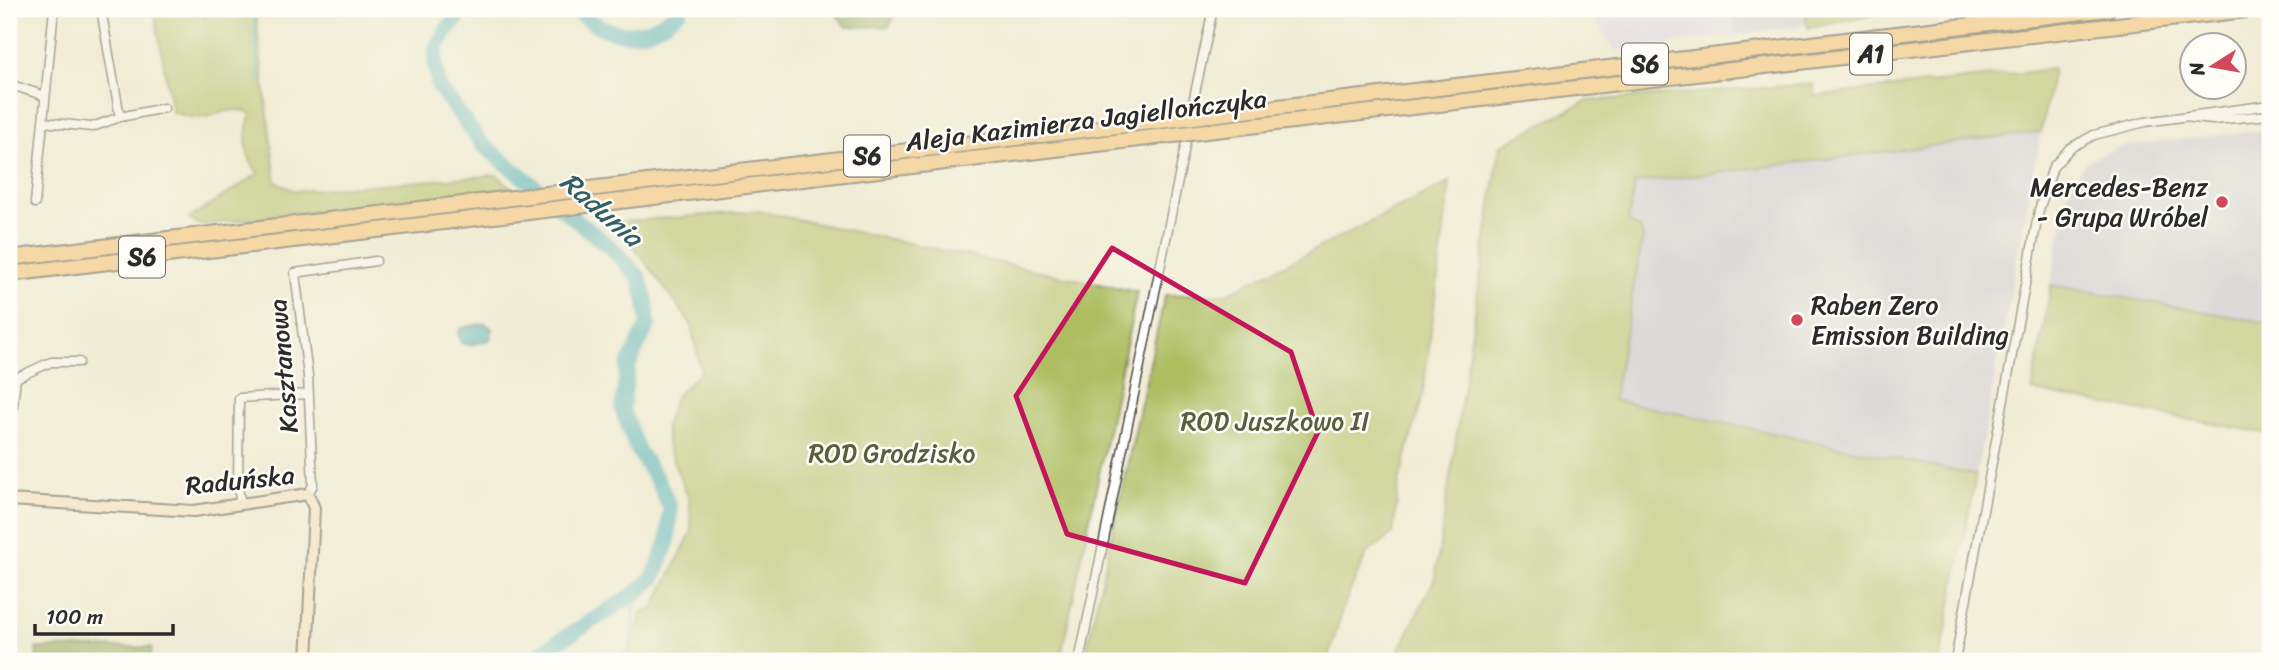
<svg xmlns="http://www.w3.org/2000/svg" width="2279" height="670" viewBox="0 0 2279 670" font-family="Sriracha,sans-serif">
  <rect width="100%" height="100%" fill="#fdfcf7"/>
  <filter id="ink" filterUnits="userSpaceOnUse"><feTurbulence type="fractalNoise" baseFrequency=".0143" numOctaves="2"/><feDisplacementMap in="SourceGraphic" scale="14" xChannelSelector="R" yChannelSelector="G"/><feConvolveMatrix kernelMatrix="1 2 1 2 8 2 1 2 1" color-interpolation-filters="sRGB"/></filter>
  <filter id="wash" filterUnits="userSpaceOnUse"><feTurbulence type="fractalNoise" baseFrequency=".00686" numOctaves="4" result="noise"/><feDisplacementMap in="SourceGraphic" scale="28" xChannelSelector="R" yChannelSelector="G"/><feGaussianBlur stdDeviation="1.57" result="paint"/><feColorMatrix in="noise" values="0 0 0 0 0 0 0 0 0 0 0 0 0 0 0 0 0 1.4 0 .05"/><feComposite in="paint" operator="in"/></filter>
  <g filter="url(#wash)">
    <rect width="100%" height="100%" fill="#f1ecd5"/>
    <path fill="#ded5f5" d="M1588,9H1730L1736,35L1615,51Z"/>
    <path fill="#c3c1db" d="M1730,9H1805L1807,25L1736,35Z
      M2270,129V323L2051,285L2068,191L2086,161L2122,146Z
      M2041,132L1976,475L1612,400L1643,236L1628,221L1635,183Z"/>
    <path fill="#adbd60" stroke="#6c7446" stroke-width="2" d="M154,9H194L205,18L213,9H255L276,182L295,191L497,175L512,188L200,225L189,219L259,173C243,158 244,133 251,113C234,106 222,113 206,117C194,119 183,116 172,112Z
      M1805,9H1903L1808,28Z
      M2053,69L2041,132L1635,183L1628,221L1640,229L1643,236L1613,400L1976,475L1940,661H1394L1435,578L1500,146L1586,101L1813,84L1814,96Z
      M1450,182L1423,394L1399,482L1393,534L1367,553L1343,607L1328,661H1084L1165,295L1226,294Z
      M758,211L1137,292L1060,661H627L642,612L653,609L692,531L689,500L668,448L665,426L675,397L701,371L691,324L616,222Z
      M2051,285L2270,323V434L2032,391Z"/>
    <path fill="#8aa456" stroke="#5a6840" stroke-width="2" d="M832,9H898L889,27H846Z
      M152,647L150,661H37L36,648Z"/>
    <path fill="#40abbf" stroke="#366b75" stroke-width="2" d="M485,323L492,329L490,340L470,345L461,343L458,334L460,328Z"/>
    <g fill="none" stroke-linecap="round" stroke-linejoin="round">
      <path stroke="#40abbf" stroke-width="2.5" d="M253,9L259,83
        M617,661C637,650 633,615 635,594"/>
      <path stroke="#40abbf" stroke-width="16" d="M466,9L448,28L436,48L435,62L439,87L483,145L610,247L639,277L646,301L648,324L628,366L622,409L637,449L659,483L670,508L668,540L654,577L635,594L527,661
        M575,9C611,42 646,41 681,9"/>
    </g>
  </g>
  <g filter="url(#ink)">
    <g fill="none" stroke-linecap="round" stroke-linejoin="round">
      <defs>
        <path id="street" d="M101,9L120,117
          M9,84L45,96
          M1192,107L1213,9
          M2192,118L2214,120L2270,115
          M43,122L92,127L120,117L164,108
          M35,203L54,9
          M9,440L16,378L51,362H79
          M308,494L313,485L308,376L295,273L376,261
          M241,505L238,487L239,398L309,394
          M1079,661L1186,142
          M1955,661L2039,210L2053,167L2070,148L2094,135L2145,122L2270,105"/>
        <path id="secondary" d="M9,500L194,511L308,494L314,508L307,661"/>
        <path id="highway" d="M1210,115L2108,9
          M1207,131L2255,9
          M9,258L1159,121
          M9,274L1156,137"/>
      </defs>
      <use href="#street" stroke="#494844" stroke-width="11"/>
      <use href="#secondary" stroke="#494844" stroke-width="14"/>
      <use href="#highway" stroke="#494844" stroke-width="18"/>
      <use href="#street" stroke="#fff" stroke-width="8"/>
      <use href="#secondary" stroke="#fde5c5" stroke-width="10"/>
      <use href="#highway" stroke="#fabe6e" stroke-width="14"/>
      <defs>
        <path id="highway-bridge" d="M1159,121L1210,115
          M1156,137L1207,131"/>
      </defs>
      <use href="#highway-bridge" stroke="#494844" stroke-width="18" stroke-linecap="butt"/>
      <use href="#highway-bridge" stroke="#fabe6e" stroke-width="14"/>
    </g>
  </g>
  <path d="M0 0H2279V670H0ZM1112,248L1291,352L1318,432L1245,583L1067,534L1016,396Z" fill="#f1ecd5" fill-opacity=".55" fill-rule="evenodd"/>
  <path fill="none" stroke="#c2185b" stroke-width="5" stroke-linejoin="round" d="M1112,248L1291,352L1318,432L1245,583L1067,534L1016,396Z"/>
  <g fill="#d1495b" stroke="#fdfcf7" stroke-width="2.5">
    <circle cx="2222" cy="202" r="7"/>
    <circle cx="1797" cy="320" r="7"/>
  </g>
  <g text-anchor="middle" stroke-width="5" stroke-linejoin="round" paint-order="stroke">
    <g fill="#fdfcf7" stroke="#6a6a68" stroke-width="2">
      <rect x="1850" y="33.5" width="42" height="41" rx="5"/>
      <rect x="1622" y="43.5" width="46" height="41" rx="5"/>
      <rect x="844" y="135.5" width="46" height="41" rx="5"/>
      <rect x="119" y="236.5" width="46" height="41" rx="5"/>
    </g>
    <g font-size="24" font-weight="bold" fill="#2b2b2b">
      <text x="1871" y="62">A1</text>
      <text x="1645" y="72">S6</text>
      <text x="867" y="164">S6</text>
      <text x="142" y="265">S6</text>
    </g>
    <g font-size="26" fill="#2b2b2b" stroke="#fdfcf7">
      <text transform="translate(1086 120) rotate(-7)" y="9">Aleja Kazimierza Jagiellończyka</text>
      <text transform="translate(283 366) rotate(-95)" y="9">Kasztanowa</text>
      <text transform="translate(240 480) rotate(-6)" y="9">Raduńska</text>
    </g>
    <g font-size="26" fill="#2b2b2b" stroke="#fdfcf7" text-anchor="end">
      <text x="2208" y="196">Mercedes-Benz<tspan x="2208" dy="30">- Grupa Wróbel</tspan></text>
      <text x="1811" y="314" text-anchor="start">Raben Zero<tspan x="1811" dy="30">Emission Building</tspan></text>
    </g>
    <g font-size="26" fill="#585e3e" stroke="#fdfcf7">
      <text x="1275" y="430">ROD Juszkowo II</text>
      <text x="892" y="462">ROD Grodzisko</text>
    </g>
    <g font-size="28" font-style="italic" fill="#335e66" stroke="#fdfcf7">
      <text transform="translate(602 209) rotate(41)" y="10">Radunia</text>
    </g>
  </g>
  <rect width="2279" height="670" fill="none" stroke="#fdfcf7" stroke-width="35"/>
  <g transform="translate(2213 66) rotate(259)"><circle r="33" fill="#fdfcf7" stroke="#a9a8a5" stroke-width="2"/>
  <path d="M0-5L12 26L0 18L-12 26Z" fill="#d1495b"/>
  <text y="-10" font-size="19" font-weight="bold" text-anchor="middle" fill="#2b2b2b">N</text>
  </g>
  <path d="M35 624v10h138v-10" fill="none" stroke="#2b2b2b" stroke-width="3.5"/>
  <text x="46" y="624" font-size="21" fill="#2b2b2b" stroke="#fdfcf7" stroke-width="5" paint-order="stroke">100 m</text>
</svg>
